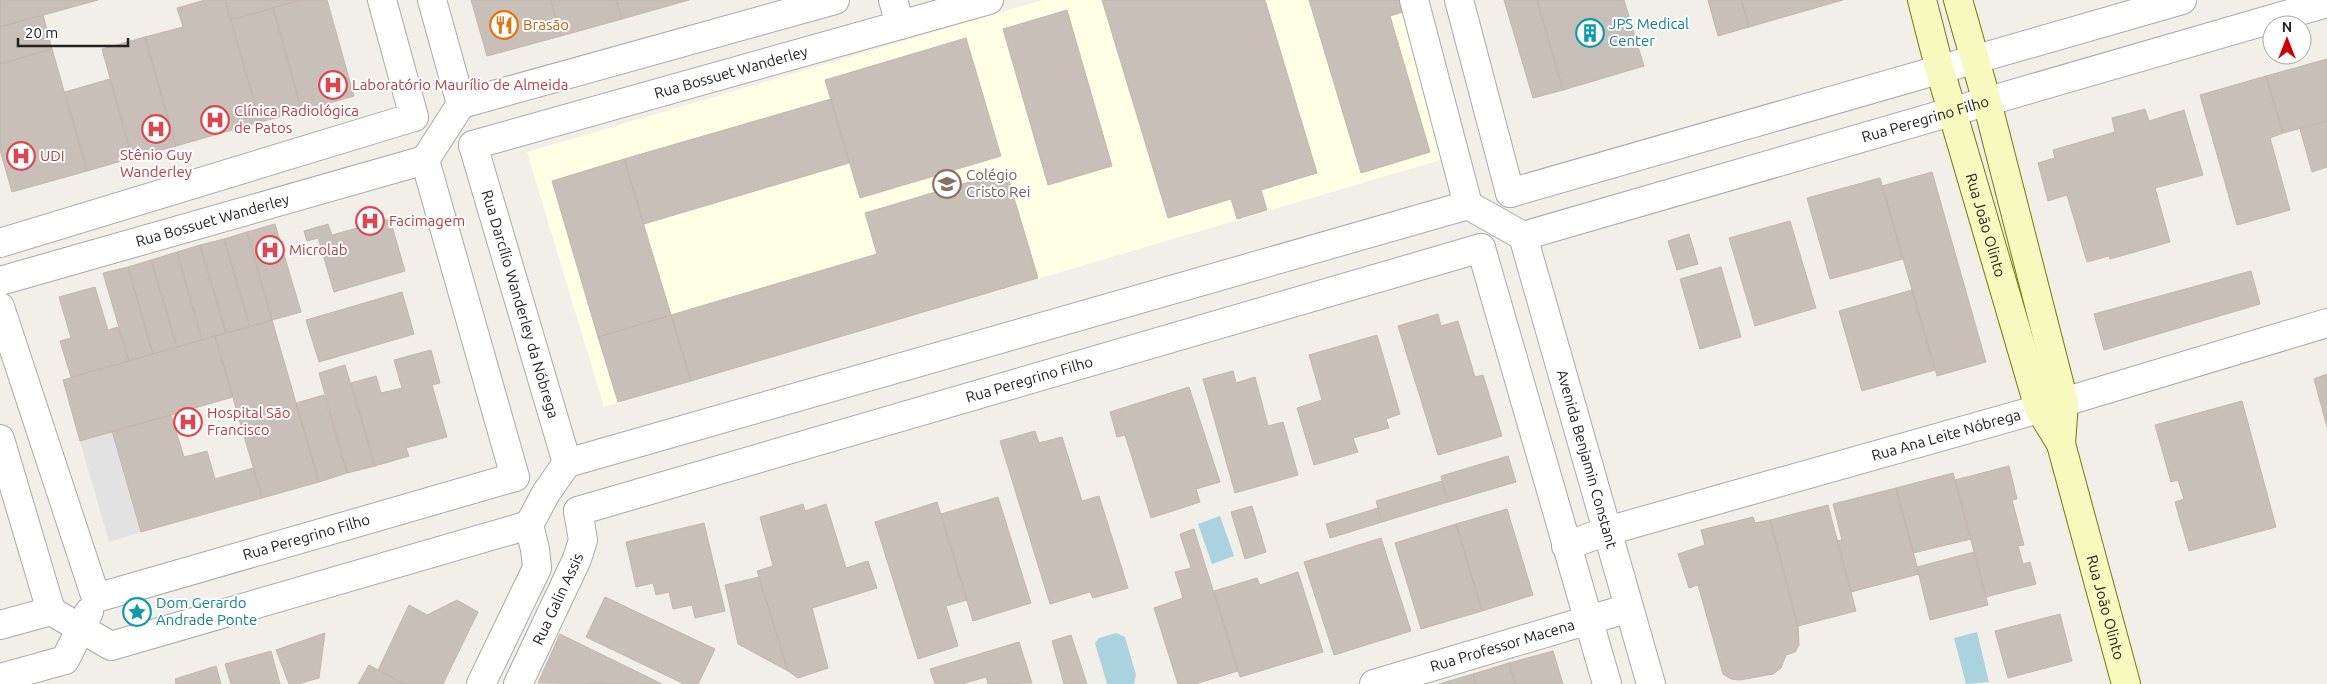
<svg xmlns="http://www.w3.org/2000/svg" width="2327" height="684" viewBox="0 0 2327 684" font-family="Ubuntu,sans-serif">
  <rect width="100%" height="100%" fill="#f2efe9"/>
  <path fill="#ffffe5" d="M1043,0H1399L1447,158L604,407L527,152Z"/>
  <path fill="#e2e2e2" d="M112,431L141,532L109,542L80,441Z"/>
  <path fill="#aad3df" d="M1220,516L1234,556L1212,564L1198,524Z
    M1977,632L1989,682L1966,684L1954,638Z
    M1116,633L1125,637L1136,675L1134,684H1107L1095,643L1099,638Z"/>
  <path fill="#c7bfb8" stroke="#c4b6ab" d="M0,0H98L0,27Z
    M205,0H225L260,122L176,146L145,37L183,27L177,8Z
    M225,0H301L231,20Z
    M301,0H327L354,96L302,111L273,8Z
    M471,0H551L561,36L487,56Z
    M551,0H616L622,19L561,36Z
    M616,0H689L622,19Z
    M1102,0H1265L1317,173L1261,190L1267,210L1237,219L1231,199L1168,218Z
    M1309,0H1399L1403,12L1390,16L1430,152L1361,173Z
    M1504,0H1537L1563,90L1533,98Z
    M1537,0H1624L1644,66L1563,90Z
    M1708,0H1741L1749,27L1718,36Z
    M1741,0H1843L1749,27Z
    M273,8L302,111L260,122L231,20Z
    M1067,10L1112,166L1048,185L1003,29Z
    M43,15L52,49L0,64V27Z
    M145,37L176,146L132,158L102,49Z
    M966,38L1001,156L860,198L825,80Z
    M52,49L87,171L12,192L0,150V64Z
    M2327,59V121L2283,133L2266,76Z
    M2266,76L2283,133L2270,138L2290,210L2237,225L2200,95Z
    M110,79L132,158L87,171L65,92Z
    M831,99L849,163L644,224L624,159Z
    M2145,109L2149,121L2184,110L2203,175L2155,188L2170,242L2110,259L2109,256L2087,262L2067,195L2048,201L2038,163L2055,158L2053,150L2115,132L2112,118Z
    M2327,121V167L2312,172L2300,129Z
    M624,159L671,315L598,337L552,181Z
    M1006,171L1038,278L691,381L671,315L877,254L865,213Z
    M1932,172L1986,362L1937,376L1882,186Z
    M1880,178L1903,259L1830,279L1807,198Z
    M390,219L405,271L334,292L318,238L307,241L304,231L328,224L332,235Z
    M1790,221L1816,308L1755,326L1729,238Z
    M275,224L301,312L272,320L247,232Z
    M247,232L272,320L250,327L224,239Z
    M1689,234L1698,264L1677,270L1668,241Z
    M224,239L250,327L226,333L200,245Z
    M200,245L226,333L202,340L177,252Z
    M177,252L202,340L177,347L151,260Z
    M151,260L177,347L153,354L128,267Z
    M128,267L153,354L129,361L103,273Z
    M1721,267L1741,337L1700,349L1680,279Z
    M2251,271L2260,304L2104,350L2094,314Z
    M95,287L108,330L118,327L129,361L71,377L60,341L71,338L59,297Z
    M1912,290L1935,370L1862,391L1839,311Z
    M402,292L414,334L319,362L306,320Z
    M1438,314L1441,326L1458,321L1475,377L1483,375L1502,436L1438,455L1398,326Z
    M671,315L691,381L618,402L598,337Z
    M272,320L319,482L262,498L215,336Z
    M1377,335L1400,414L1386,419L1389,428L1353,438L1358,452L1314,465L1297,408L1322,400L1309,355Z
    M215,336L233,397L80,441L63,380Z
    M431,350L440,383L432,385L447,437L406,448L409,456L375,466L351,383L376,376L381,393L402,388L394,360Z
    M345,365L375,466L347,473L319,373Z
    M1233,371L1236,383L1255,377L1268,426L1283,422L1298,475L1235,493L1203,379Z
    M2327,374V427L2314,379Z
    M1189,387L1220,482L1196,489L1200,502L1151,518L1125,435L1117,437L1110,412Z
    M324,395L347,473L319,482L296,403Z
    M2242,401L2276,527L2189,551L2175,502L2184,499L2178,480L2171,482L2155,425Z
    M171,415L184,457L207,451L215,479L253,468L262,498L141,532L112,431Z
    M1035,431L1039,443L1062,437L1082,501L1099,496L1128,588L1093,598L1090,592L1050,604L1000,441Z
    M1508,456L1516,482L1448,502L1441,476Z
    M2009,466L2017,499L2012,500L2024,545L2018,546L2023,564L2030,562L2036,584L1986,597L1955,480Z
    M1953,473L1971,539L1913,553L1896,488Z
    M1442,481L1448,502L1382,522L1376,501Z
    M1896,488L1919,574L1851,592L1837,541L1842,540L1833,504Z
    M998,497L1031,603L973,621L941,514Z
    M937,502L967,600L946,606L958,646L918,659L875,522Z
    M803,504L805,511L826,504L846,568L868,561L877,588L812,608L828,668L798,678L788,671L757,571L773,566L760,517Z
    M1828,505L1856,611L1798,626L1770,520Z
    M1252,506L1266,552L1245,559L1231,512Z
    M1378,508L1382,522L1330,538L1326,524Z
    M1507,509L1533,595L1482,611L1456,524Z
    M1753,517L1755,523L1770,520L1798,626L1799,645L1795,652L1786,655L1781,668L1773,674L1740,680L1731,679L1723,674L1698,585L1689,588L1678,554L1705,545L1701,530Z
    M704,523L725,611L695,618L692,605L673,609L669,592L656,595L653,583L636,587L626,542Z
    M1456,524L1482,611L1421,629L1395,543Z
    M1194,529L1238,671L1195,684H1178L1154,608L1183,598L1175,572L1191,568L1180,534Z
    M1381,538L1411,631L1334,655L1304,562Z
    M1974,552L1988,605L1930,620L1917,567Z
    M1298,572L1323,652L1240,677L1214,591L1257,578L1260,585Z
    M759,577L788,671L738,644L725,585Z
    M605,597L715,649L698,684H684L586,637Z
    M457,600L478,612L443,684H404L378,670L409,605L427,615Z
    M2060,614L2072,661L2008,678L1995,631Z
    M325,633L319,678L298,684H289L276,650Z
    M560,634L662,684L538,683Z
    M1071,635L1087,684H1064L1052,641Z
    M1019,642L1032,683L988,684L986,677L962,684H935L930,669Z
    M271,651L280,684H231L225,664Z
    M1553,651L1563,684H1515L1509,663Z
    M1509,663L1515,684H1475L1473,674Z
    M369,665L378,670L404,684H358Z
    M216,666L221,684H176L175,679Z
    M1473,674L1475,684H1439Z"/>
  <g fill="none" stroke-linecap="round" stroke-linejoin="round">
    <defs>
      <g id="street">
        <path d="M382,0L414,117"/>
        <path d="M432,0L461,104"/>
        <path d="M893,0L900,25"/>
        <path d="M1414,0L1468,205"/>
        <path d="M1459,0L1510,193"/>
        <path d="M461,104L835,0"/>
        <path id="s1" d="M473,145L989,0"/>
        <path id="s2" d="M473,145L567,463"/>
        <path d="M425,160L515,477"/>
        <path d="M425,160L461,104"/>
        <path d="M1510,193L2182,0"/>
        <path d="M1468,205L1523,236"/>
        <path id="s3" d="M1523,236L2327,3"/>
        <path id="s4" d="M1523,236L1651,684"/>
        <path d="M0,243L414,117"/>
        <path d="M1481,248L1607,684"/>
        <path id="s5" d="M0,281L425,160"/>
        <path d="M0,307L96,598"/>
        <path d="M0,439L51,611"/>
        <path d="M567,463L1468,205"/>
        <path id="s6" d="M578,511L1481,248"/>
        <path d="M529,525L546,493L567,463"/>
        <path id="s7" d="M1566,546L1607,531L2064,402L2327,323"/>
        <path id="s8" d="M96,598L515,477"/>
        <path d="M51,611L111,646L529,525"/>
        <path d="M0,625L51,611"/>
        <path d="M0,678L65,660L89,612"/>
        <path d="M481,684L537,568L535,549L529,525"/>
        <path id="s9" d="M518,684L577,559L583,540L578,511"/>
        <path id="s10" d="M1374,684L1629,608"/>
      </g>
      <g id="secondary">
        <path id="s11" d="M1922,0L1940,70L2039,408L2061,444L2126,684"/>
        <path d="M1958,0L1987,102L2064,402L2061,444"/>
      </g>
    </defs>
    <use href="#street" stroke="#a9a9a9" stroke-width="30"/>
    <use href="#secondary" stroke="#707d05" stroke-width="30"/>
    <use href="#street" stroke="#fff" stroke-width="28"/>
    <use href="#secondary" stroke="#f7fabf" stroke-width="28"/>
  </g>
  <defs>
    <symbol id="restaurant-ring" viewBox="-11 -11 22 22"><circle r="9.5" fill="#fff" stroke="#e8710a" stroke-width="1.5"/><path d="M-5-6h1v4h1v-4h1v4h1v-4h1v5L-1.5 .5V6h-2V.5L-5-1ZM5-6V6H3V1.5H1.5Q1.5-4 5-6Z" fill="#e8710a"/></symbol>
    <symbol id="building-ring" viewBox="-11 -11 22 22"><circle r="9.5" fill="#fff" stroke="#0f9aa8" stroke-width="1.5"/><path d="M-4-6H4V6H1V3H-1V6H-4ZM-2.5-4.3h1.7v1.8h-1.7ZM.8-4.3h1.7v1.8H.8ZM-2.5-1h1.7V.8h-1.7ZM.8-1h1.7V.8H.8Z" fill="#0f9aa8"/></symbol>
    <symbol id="hospital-ring" viewBox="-11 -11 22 22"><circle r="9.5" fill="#fff" stroke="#e0444e" stroke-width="1.5"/><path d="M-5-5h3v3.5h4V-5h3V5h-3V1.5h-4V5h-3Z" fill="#e0444e"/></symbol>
    <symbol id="school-ring" viewBox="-11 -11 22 22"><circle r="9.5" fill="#fff" stroke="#8d6e63" stroke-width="1.5"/><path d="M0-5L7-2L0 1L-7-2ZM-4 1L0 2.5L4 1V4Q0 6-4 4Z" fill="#8d6e63"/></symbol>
    <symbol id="sight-ring" viewBox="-11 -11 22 22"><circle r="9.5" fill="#fff" stroke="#0f9aa8" stroke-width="1.5"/><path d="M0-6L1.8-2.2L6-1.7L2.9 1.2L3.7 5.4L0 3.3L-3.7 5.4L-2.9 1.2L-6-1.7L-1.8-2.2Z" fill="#0f9aa8"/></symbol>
  </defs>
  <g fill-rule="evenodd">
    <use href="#restaurant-ring" x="488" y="9" width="32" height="32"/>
    <use href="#building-ring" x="1574" y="17" width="32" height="32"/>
    <use href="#hospital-ring" x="317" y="69" width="32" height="32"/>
    <use href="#hospital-ring" x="199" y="104" width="32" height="32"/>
    <use href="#hospital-ring" x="140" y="113" width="32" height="32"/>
    <use href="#hospital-ring" x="5" y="140" width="32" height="32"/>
    <use href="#school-ring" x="931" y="168" width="32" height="32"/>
    <use href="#hospital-ring" x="354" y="205" width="32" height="32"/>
    <use href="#hospital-ring" x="254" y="234" width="32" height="32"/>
    <use href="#hospital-ring" x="172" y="406" width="32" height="32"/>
    <use href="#sight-ring" x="121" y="596" width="32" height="32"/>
  </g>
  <g text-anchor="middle" stroke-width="4" stroke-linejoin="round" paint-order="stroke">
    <g font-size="15" fill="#0d838f" stroke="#fff" text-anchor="start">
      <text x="1609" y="29">JPS Medical<tspan x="1609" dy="17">Center</tspan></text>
      <text x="156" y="608">Dom Gerardo<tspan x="156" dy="17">Andrade Ponte</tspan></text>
    </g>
    <g font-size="15" fill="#c56008" stroke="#fff" text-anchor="start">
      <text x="523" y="30">Brasão</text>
    </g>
    <g font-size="15" fill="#222" stroke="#fff">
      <text dy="5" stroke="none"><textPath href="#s1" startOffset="268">Rua Bossuet Wanderley</textPath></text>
      <text dy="5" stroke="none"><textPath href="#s3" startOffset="419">Rua Peregrino Filho</textPath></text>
      <text dy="5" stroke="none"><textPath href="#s5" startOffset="221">Rua Bossuet Wanderley</textPath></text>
      <text dy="5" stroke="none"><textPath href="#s11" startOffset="234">Rua João Olinto</textPath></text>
      <text dy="5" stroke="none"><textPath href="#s2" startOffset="166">Rua Darcílio Wanderley da Nóbrega</textPath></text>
      <text dy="5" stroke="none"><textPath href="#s6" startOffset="470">Rua Peregrino Filho</textPath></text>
      <text dy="5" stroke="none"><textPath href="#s7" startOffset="396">Rua Ana Leite Nóbrega</textPath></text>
      <text dy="5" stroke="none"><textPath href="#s4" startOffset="232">Avenida Benjamin Constant</textPath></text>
      <text dy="5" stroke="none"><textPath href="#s8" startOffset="219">Rua Peregrino Filho</textPath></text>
      <text dy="5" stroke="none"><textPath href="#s9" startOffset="94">Rua Galin Assis</textPath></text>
      <text dy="5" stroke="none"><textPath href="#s11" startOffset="636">Rua João Olinto</textPath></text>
      <text dy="5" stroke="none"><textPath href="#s10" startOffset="134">Rua Professor Macena</textPath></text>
    </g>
    <g font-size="15" fill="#be3a42" stroke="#fff" text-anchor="start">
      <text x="352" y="90">Laboratório Maurílio de Almeida</text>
      <text x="234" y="116">Clínica Radiológica<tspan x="234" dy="17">de Patos</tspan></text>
      <text x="156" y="160" text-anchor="middle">Stênio Guy<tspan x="156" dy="17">Wanderley</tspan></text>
      <text x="40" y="161">UDI</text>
      <text x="389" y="226">Facimagem</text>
      <text x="289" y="255">Microlab</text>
      <text x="207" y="418">Hospital São<tspan x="207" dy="17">Francisco</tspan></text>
    </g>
    <g font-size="15" fill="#785e54" stroke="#fff" text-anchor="start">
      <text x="966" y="180">Colégio<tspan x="966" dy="17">Cristo Rei</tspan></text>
    </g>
  </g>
  <g transform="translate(2287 40)"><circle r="24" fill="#ffffff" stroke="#a7a7a7"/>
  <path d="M0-4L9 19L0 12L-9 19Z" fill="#d40000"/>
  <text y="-8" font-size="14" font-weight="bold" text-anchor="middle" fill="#222222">N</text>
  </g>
  <path d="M18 38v8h110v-8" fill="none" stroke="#222222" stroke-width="2.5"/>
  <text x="25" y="38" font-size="15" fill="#222222" stroke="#ffffff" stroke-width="4" paint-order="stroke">20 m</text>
</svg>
